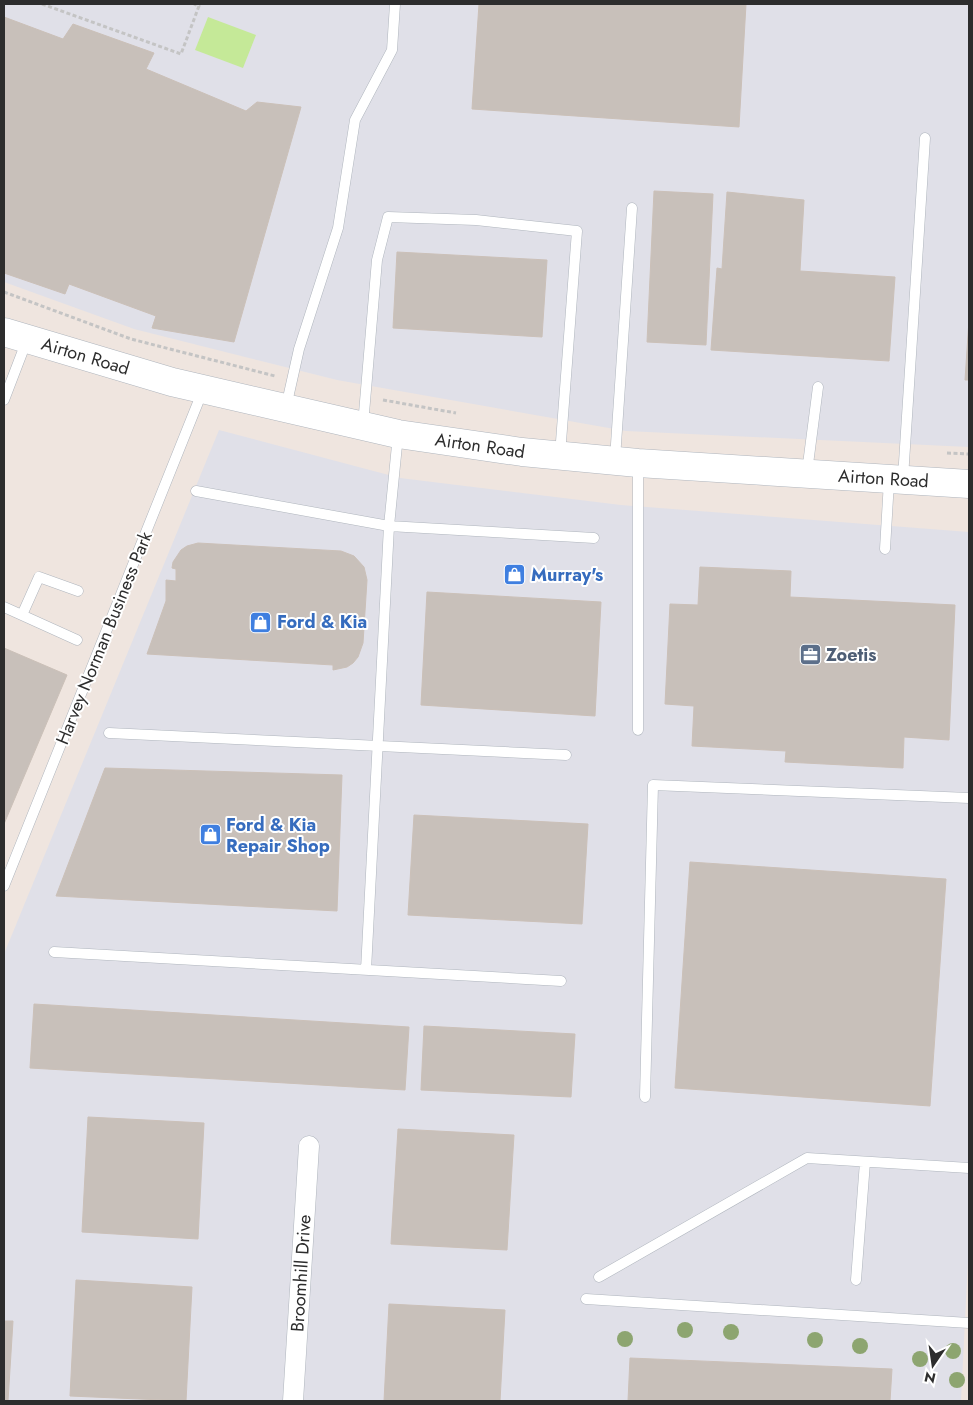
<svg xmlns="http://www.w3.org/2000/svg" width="973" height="1405" viewBox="0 0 973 1405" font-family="Jost,sans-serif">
  <rect width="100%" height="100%" fill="#efe5df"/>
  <path fill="#e0e0e8" d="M4,4H969V447L626,431L337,380L134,329L4,282Z
    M219,430L400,478L621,505L969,532V1240L961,1401H4V954Z"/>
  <path fill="#c5e998" d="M208,17L256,35L243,68L195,50Z"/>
  <path fill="#c8c0ba" stroke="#cbc0b8" d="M479,4H746L739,127L472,109Z
    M4,17L63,39L73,24L154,53L146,69L246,111L257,102L301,107L234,342L152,328L156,316L69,284L65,294L4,273Z
    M654,191L713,194L706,345L647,342Z
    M727,192L804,200L800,271L895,277L889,361L711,350L717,268L722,269Z
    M397,252L547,260L542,337L393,328Z
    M969,320V380H965Z
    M198,543L341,551L354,556L364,567L367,580L363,643L358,657L353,663L347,667L333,670V665L147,654L166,601V580L176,581V569L172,568L173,562L181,550L187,546Z
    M700,567L791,571L790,597L955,605L949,740L904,737L903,768L785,762L786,751L692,746L694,706L665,704L670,604L698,605Z
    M427,592L601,602L595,716L421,705Z
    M4,648L67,675L4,824Z
    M105,768L342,775L337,911L56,896Z
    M414,815L588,824L582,924L408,915Z
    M690,862L946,879L930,1106L675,1088Z
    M34,1004L409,1027L405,1090L30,1068Z
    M424,1026L575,1034L571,1097L421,1090Z
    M88,1117L204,1123L198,1239L82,1232Z
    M398,1129L514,1135L507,1250L391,1244Z
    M76,1280L192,1287L186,1401L70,1396Z
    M389,1304L505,1310L500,1401H384Z
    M4,1321H13L8,1401H4Z
    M630,1358L892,1369L890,1401H628Z"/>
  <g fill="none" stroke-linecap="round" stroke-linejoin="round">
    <defs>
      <path id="lane" d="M4,400L27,340
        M286,407L299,349L338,228L355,120L392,50L395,4
        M363,425L377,260L388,217L476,220L577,231L560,455
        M615,459L632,208
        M807,472L818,387
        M903,478L925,138
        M196,491L389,526L594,538
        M885,549L889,481
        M4,607L77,640
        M22,615L39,577L78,591
        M638,730V464
        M109,733L566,755
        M4,886L203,390
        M54,952L561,981
        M366,970L389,526L398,435
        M645,1097L653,785L969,798
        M599,1277L807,1158L969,1168
        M856,1280L865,1162
        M586,1299L969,1323"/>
      <g id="street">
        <path id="s1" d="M293,1401L309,1146"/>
      </g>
      <g id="secondary">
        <path id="s2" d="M4,332L172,382L398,434L522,452L638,463L969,484"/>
      </g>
    </defs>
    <use href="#lane" stroke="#afb5bd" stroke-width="11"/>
    <use href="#street" stroke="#afb5bd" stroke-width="21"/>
    <use href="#secondary" stroke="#afb5bd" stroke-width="29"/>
    <path stroke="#c4c4c4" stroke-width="3" stroke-dasharray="4 2.5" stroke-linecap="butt" d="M42,4L181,54L199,6L194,4
      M4,292L131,339L275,376
      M383,400L456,413
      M947,453L969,454"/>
    <use href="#lane" stroke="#fff" stroke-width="10"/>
    <use href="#street" stroke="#fff" stroke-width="20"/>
    <use href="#secondary" stroke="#fff" stroke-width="28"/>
  </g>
  <g fill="#8da570">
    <circle cx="685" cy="1330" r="8"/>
    <circle cx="731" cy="1332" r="8"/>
    <circle cx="625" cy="1339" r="8"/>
    <circle cx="815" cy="1340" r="8"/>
    <circle cx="860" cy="1346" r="8"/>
    <circle cx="953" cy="1351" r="8"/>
    <circle cx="920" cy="1359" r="8"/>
    <circle cx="957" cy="1380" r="8"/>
  </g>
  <defs>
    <symbol id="shop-square" viewBox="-11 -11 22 22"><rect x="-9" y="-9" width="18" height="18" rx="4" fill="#3f7fe0" stroke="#fff"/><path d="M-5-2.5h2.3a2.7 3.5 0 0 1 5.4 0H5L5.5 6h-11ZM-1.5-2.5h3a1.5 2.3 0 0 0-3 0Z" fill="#fff"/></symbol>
    <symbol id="office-square" viewBox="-11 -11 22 22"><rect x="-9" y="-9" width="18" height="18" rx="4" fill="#5c6f8a" stroke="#fff"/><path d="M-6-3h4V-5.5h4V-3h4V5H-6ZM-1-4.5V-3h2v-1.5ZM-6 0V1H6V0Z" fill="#fff"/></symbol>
  </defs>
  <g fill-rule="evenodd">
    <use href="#shop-square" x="502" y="562" width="25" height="25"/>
    <use href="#shop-square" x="248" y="610" width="25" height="25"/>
    <use href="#office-square" x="798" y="642" width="25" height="25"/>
    <use href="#shop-square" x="198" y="822" width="25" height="25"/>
  </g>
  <g text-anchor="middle" stroke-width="4" stroke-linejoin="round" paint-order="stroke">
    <g font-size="18" fill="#2d2d2d" stroke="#fff">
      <text dy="6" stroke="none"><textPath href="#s2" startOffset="85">Airton Road</textPath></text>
      <text dy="6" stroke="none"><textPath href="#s2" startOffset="490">Airton Road</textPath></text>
      <text dy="6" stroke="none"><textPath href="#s2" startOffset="895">Airton Road</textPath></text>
      <text transform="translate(104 638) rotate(-68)" y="6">Harvey Norman Business Park</text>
      <text dy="6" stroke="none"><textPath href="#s1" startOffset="128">Broomhill Drive</textPath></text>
    </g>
    <g font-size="18" font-weight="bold" fill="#366cbe" stroke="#fff" text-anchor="start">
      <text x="531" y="581">Murray's</text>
      <text x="277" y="628">Ford &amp; Kia</text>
      <text x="226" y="831">Ford &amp; Kia<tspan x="226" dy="21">Repair Shop</tspan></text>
    </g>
    <g font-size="18" font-weight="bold" fill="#4e5e75" stroke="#fff" text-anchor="start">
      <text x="826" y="661">Zoetis</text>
    </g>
  </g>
  <rect width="973" height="1405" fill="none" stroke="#2d2d2d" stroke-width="10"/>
  <g transform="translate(933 1365) rotate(193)" stroke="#ffffff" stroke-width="4" paint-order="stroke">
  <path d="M0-4L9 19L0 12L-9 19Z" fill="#2d2d2d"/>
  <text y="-8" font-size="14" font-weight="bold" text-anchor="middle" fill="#2d2d2d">N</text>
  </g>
</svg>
